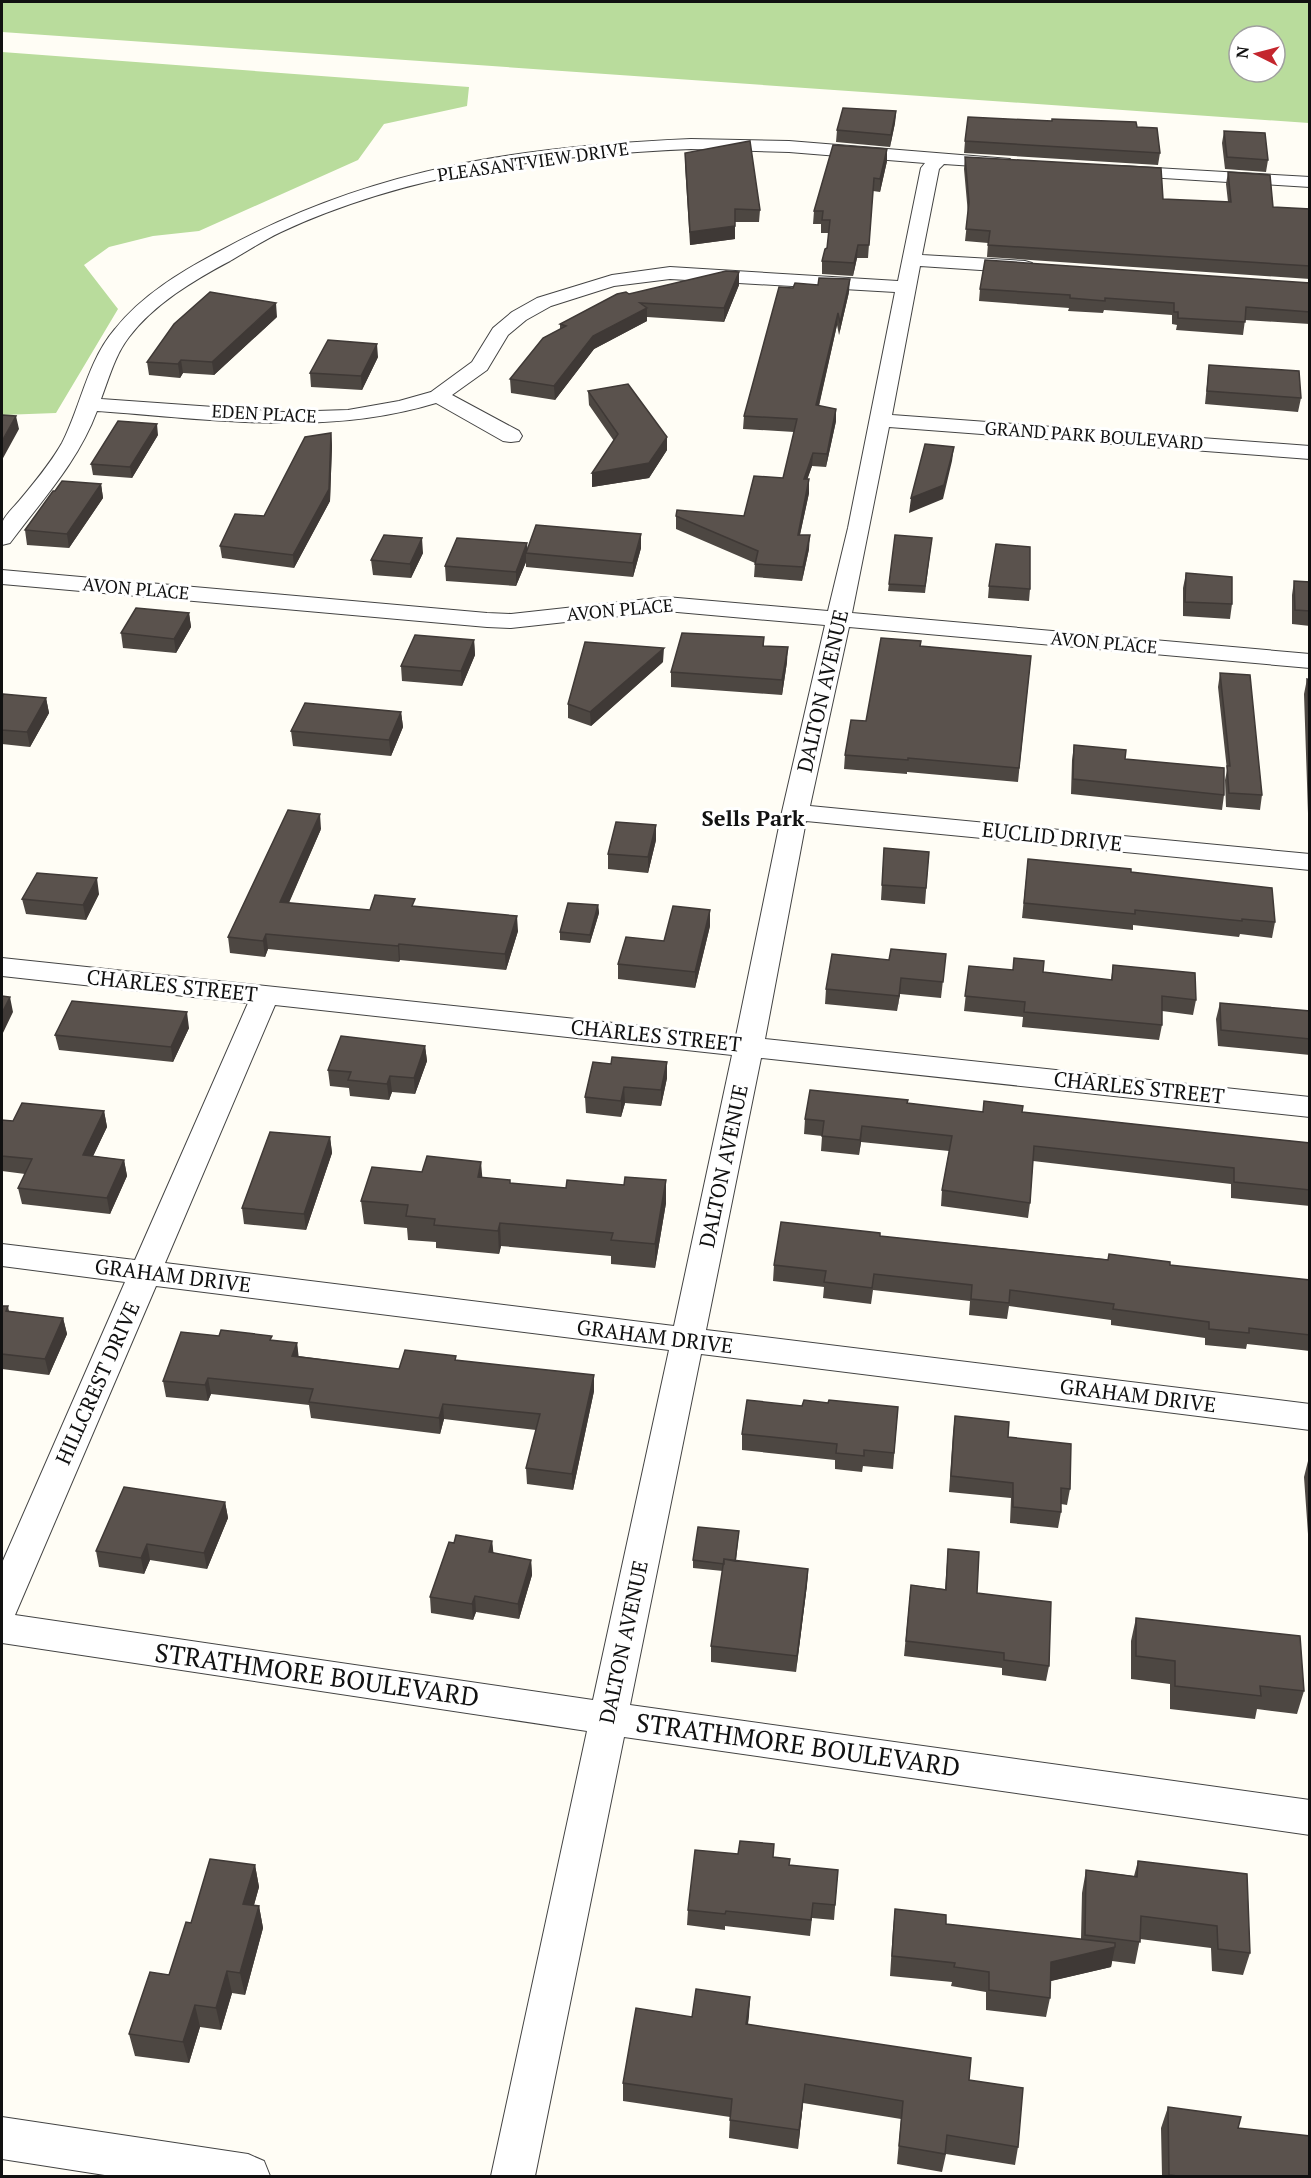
<svg xmlns="http://www.w3.org/2000/svg" width="1311" height="2178" viewBox="0 0 1311 2178" font-family="'PT Serif',serif">
  <rect width="100%" height="100%" fill="#fffdf5"/>
  <path fill="#b9dc9c" fill-rule="evenodd" d="M2,2H1309V123L2,32ZM1239,36H1275V72H1239Z
    M2,52L469,87L467,106L384,124L358,160L199,231L153,236L109,247L84,265L118,309L56,413L2,415Z"/>
  <g fill="none" stroke-linecap="round" stroke-linejoin="round">
    <defs>
      <path id="minor" d="M691,139L789,141L1010,159L1013,163L1010,167L1004,168L944,164L939,169L922,255L1025,261L1032,263L1035,267L1032,271L1025,273L920,266L892,415L1310,446V459L889,427L852,613L1310,654V668L849,627L810,806L1310,854V870L806,821L765,1039L1310,1097V1117L761,1058L706,1330L1310,1404V1430L701,1354L630,1705L1310,1800V1835L624,1737L535,2176H491L587,1731L2,1643V1563L125,1282L2,1266V1244L135,1260L248,1003L2,976V958L736,1036L782,812L825,625L666,611L511,628L487,627L2,584V570L487,613L511,614L666,597L828,611L848,528L895,292L670,279L614,286L551,306L526,320L508,335L487,370L452,395L519,431L522,436L519,441L511,442L503,441L436,403C325,437 211,419 97,411C78,462 42,500 10,543L2,545C1,539 0,528 2,523C5,515 14,507 19,501C34,483 50,464 62,443C81,406 87,362 115,329C142,295 182,271 220,251C370,168 522,146 691,139ZM691,149L789,152L925,163L921,168L898,281L670,267L612,275L537,298L512,312L493,328L472,362L431,392L399,401L348,410L284,412L101,399C109,378 115,355 129,337C154,304 194,280 230,261C247,251 264,240 281,232C410,172 551,155 691,149ZM275,1005L732,1055L674,1326L165,1263ZM156,1286L669,1350L593,1700L15,1615Z
        M1121,166L1310,177V187L1115,175L1112,171L1115,167Z
        M2,2117L248,2154L264,2161L270,2176H111L2,2159Z"/>
    </defs>
    <use href="#minor" stroke="#444" stroke-width="2"/>
    <use href="#minor" fill="#fff" fill-rule="evenodd"/>
  </g>
  <path fill="#4d4742" d="M896,111L895,123L890,147L836,142L837,130Z
    M1052,121L1137,127L1160,153L1158,165L964,153L965,141Z
    M1224,131L1268,160L1266,172L1225,169L1222,143Z
    M685,153L760,210L759,222H735V239L690,245L685,165Z
    M965,157L1163,199L1228,202L1226,184L1228,172L1273,207L1310,209V279L987,257L988,243L965,241L968,214L964,169Z
    M887,161L880,192L873,191L868,258H857L853,276L822,274V261L827,248L829,233H821V224H813L814,211Z
    M739,272V285L724,322L647,317V321L594,349L555,400L511,393L510,379L560,329V324L629,294Z
    M1310,283V324L1245,320L1243,335L1176,330L1177,325L1172,324V315L1104,310L1103,313L1068,311L1069,308L979,301L980,289Z
    M849,292L839,335L837,325L819,406L836,409V421L826,467L812,466L807,479H809V493L800,535L809,549L802,581L754,577L755,563L676,529V516H744L783,478L794,432L743,429L744,416Z
    M277,317L214,375L183,373L180,378L149,375L147,362Z
    M378,357L362,390L311,387L310,373Z
    M1209,365L1301,398L1298,412L1205,404Z
    M588,391L667,450L649,478L592,487V473L614,441L589,405Z
    M331,433L332,446L330,501L294,568L222,558L220,546L264,516Z
    M158,435L132,478L93,475L91,464Z
    M101,484L103,498L69,548L27,545L25,530L55,491Z
    M932,538L925,593L888,591L889,584Z
    M641,548L633,577L526,567V562L516,586L446,581L445,566L527,549Z
    M423,553L411,578L373,575L371,560Z
    M1186,573L1232,604L1230,619L1183,616V588Z
    M1294,581L1310,582V626L1292,624V595Z
    M989,586L1030,589L1029,601L988,598Z
    M189,613L191,627L176,653L123,648L121,633Z
    M764,637V646L787,662L782,695L671,687V672Z
    M474,640L475,655L462,686L402,681L401,666Z
    M920,646L1031,656L1018,782L907,772V774L844,769L845,755L866,721Z
    M663,662L591,726L568,718V704Z
    M1220,673L1262,795L1260,810L1226,807L1225,780L1227,770L1218,687Z
    M1307,679L1310,680V814L1308,813L1304,694Z
    M46,698L49,713L30,747L2,744V700Z
    M401,712L403,727L391,756L293,746L291,731Z
    M1074,745L1125,759L1224,795L1222,810L1071,794L1072,760Z
    M321,829L289,903L370,910L415,906L518,931L506,970L400,960L399,962L268,949L265,957L230,953L228,937Z
    M656,840L648,873L608,869V854Z
    M884,848L929,852L925,904L881,900Z
    M1028,859L1131,872L1275,922L1272,938L1240,934L1239,937L1133,925V930L1022,918Z
    M99,894L86,920L26,914L22,899Z
    M598,905L599,913L590,943L560,940V932Z
    M710,926L695,988L618,979V964L664,941Z
    M946,954L941,998L900,994L897,1011L825,1004L826,989L889,960Z
    M1113,965L1196,1000L1193,1015L1162,1011V1025L1159,1040L1022,1027L1023,1017L964,1011L969,966L1111,980Z
    M1220,1003L1310,1011V1055L1218,1046L1216,1019Z
    M189,1028L173,1062L59,1050L55,1035Z
    M425,1046L427,1061L415,1094L392,1092L389,1100L350,1096L349,1088L330,1086L328,1070Z
    M667,1062V1078L661,1106L625,1103L621,1117L586,1113L585,1097L611,1064Z
    M907,1103L983,1112H1022L1310,1143V1206L1231,1198V1184L1033,1161L1030,1203L1028,1218L941,1206L942,1190L949,1151L861,1142L859,1155L821,1151L822,1136L804,1134L805,1119Z
    M104,1111L107,1127L93,1156L124,1160L127,1176L110,1214L22,1204L18,1188L25,1174L2,1171V1120L13,1121Z
    M330,1137L332,1153L306,1230L244,1224L242,1208Z
    M482,1177L510,1183L566,1188L624,1185L666,1180V1203L655,1268L611,1264V1256L501,1246L499,1254L436,1248V1242L408,1240L407,1228L364,1224L361,1201Z
    M880,1236L1310,1280V1351L1247,1344L1246,1349L1205,1345V1338L1111,1325V1320L1009,1306L1007,1319L969,1315L970,1301L873,1290L871,1304L823,1298L824,1287L773,1281L774,1265Z
    M2,1306H8L9,1311L63,1318L67,1334L49,1375L2,1369Z
    M219,1336L297,1343L298,1356L399,1369L457,1360L594,1391L573,1490L527,1484L526,1468L536,1430L444,1419L440,1434L311,1418L309,1405L211,1394L208,1401L166,1397L163,1381Z
    M828,1403L898,1407L893,1469L863,1466L862,1472L835,1469V1460L742,1450V1434L802,1406Z
    M955,1416L1008,1437L1070,1489L1067,1505L1061,1504V1512L1058,1528L1010,1523L1011,1498L949,1492L953,1432Z
    M1308,1461H1310V1535L1308,1534L1304,1477Z
    M225,1502L228,1518L207,1569L150,1560L144,1574L99,1567L96,1551Z
    M739,1531L736,1561L808,1569L807,1585L796,1672L711,1662V1646L723,1571L693,1568V1560Z
    M492,1541L493,1553L531,1560L532,1575L519,1619L476,1612L473,1620L431,1613L430,1597L454,1543Z
    M948,1549L977,1593L1049,1666L1046,1681L1002,1675V1668L904,1656L911,1585L945,1589Z
    M1136,1618L1304,1691L1297,1714L1257,1709L1255,1719L1170,1709V1684L1131,1679V1641Z
    M738,1854L773,1857L789,1865L838,1870L834,1920L812,1918L810,1936L725,1926V1930L687,1925L688,1910Z
    M1138,1861L1250,1953L1243,1975L1212,1971L1211,1948L1140,1939L1135,1964L1112,1961L1111,1967L1050,1981V1998L1046,2017L986,2010V1992L951,1986L952,1982L890,1976L893,1929L895,1909L946,1924L1081,1939L1082,1893L1086,1870L1134,1876Z
    M255,1865L259,1887L254,1905L259,1906L263,1928L245,1995L232,1993L221,2030L200,2027L189,2063L135,2056L129,2034L169,1975L191,1923Z
    M750,1997L748,2025L969,2080L1018,2147L1015,2165L946,2154L942,2172L897,2164L901,2119L803,2103L798,2149L729,2138L730,2117L623,2101V2083L692,2017Z
    M1168,2107L1238,2128L1310,2176H1162L1161,2128Z"/>
  <path fill="#3f3936" d="M896,111L895,123L890,147L891,135Z
    M887,149V161L880,192V179Z
    M735,226V239L690,245V232Z
    M858,245L857,258L853,276L854,263Z
    M739,272V285L724,322V308Z
    M850,279L849,292L839,335L840,323Z
    M276,303L277,317L214,375L212,362Z
    M647,308V321L594,349L555,400L554,386L593,336Z
    M838,313L837,325L816,418V405Z
    M377,344L378,357L362,390L361,376Z
    M181,360L183,373L180,378L178,364Z
    M836,409V421L826,467L827,454Z
    M16,416L19,429L2,460V441Z
    M157,424L158,435L132,478L130,467Z
    M331,433L332,446L330,501L294,568L293,555Z
    M667,437V450L649,478L592,487V473Z
    M954,447L952,461L943,499L909,513L911,498Z
    M813,453L812,466L803,492L804,479Z
    M809,479V493L797,548L798,535Z
    M101,484L103,498L69,548L67,534Z
    M641,534V548L633,577V563Z
    M810,535L809,549L802,581L803,567Z
    M422,538L423,553L411,578L410,564Z
    M527,543L528,553H526V562L516,586V572Z
    M189,613L191,627L176,653L174,639Z
    M474,640L475,655L462,686L461,671Z
    M788,647L787,662L782,695V680Z
    M664,648L663,662L591,726L590,712Z
    M46,698L49,713L30,747L27,732Z
    M401,712L403,727L391,756L389,740Z
    M320,814L321,829L282,918L280,902Z
    M656,825V840L648,873V857Z
    M97,878L99,894L86,920L83,905Z
    M598,905L599,913L590,943V935Z
    M710,910V926L695,988V972Z
    M517,916L518,931L506,970L505,954Z
    M266,934L268,949L265,957L263,941Z
    M399,944L400,960L399,962L398,946Z
    M901,978L900,994L897,1011L899,996Z
    M10,997L13,1012L2,1035V1013Z
    M187,1012L189,1028L173,1062L171,1047Z
    M425,1046L427,1061L415,1094L414,1078Z
    M667,1062V1078L661,1106V1090Z
    M390,1076L392,1092L389,1100L387,1084Z
    M624,1087L625,1103L621,1117V1101Z
    M104,1111L107,1127L86,1171L83,1155Z
    M862,1126L861,1142L859,1155L860,1140Z
    M330,1137L332,1153L306,1230L304,1214Z
    M124,1160L127,1176L110,1214L107,1198Z
    M481,1162L483,1185L478,1177Z
    M666,1180V1203L655,1268V1244Z
    M500,1223L501,1246L499,1254L498,1231Z
    M63,1318L67,1334L49,1375L45,1359Z
    M297,1343L299,1359L292,1356Z
    M594,1375V1391L573,1490L572,1474Z
    M208,1378L211,1394L208,1401L205,1385Z
    M443,1404L444,1419L440,1434L439,1418Z
    M225,1502L228,1518L207,1569L204,1553Z
    M492,1541L494,1557L489,1552Z
    M147,1544L150,1560L144,1574L141,1558Z
    M531,1560L532,1575L519,1619L518,1604Z
    M808,1569L807,1585L796,1672L797,1656Z
    M475,1596L476,1612L473,1620L472,1604Z
    M255,1865L259,1887L248,1926L243,1904Z
    M259,1906L263,1928L245,1995L240,1973Z
    M1115,1947L1111,1967L1047,1982L1051,1962Z
    M227,1971L232,1993L221,2030L216,2008Z
    M750,1997L749,2016L745,2043L746,2024Z
    M195,2005L200,2027L189,2063L183,2042Z
    M805,2084L803,2103L798,2149L799,2130Z"/>
  <path fill="#5a524d" stroke="#3f3936" stroke-width="1.5" d="M843,108L896,111L891,135L837,130Z
    M968,117L1052,121V119L1136,122L1137,127L1157,128L1160,153L965,141Z
    M1224,131L1265,133L1268,160L1227,157Z
    M750,141L760,210L735,209V226L690,232L685,153Z
    M833,145L887,149L880,179L874,178L869,245H858L854,263L822,261L825,249L827,248L830,220H822L823,211H814Z
    M965,157L1161,168L1163,199L1231,202L1228,172L1270,175L1273,207L1310,209V266L988,245L990,231L966,229L969,202Z
    M985,260L1310,283V312L1246,307L1245,322L1178,318V312H1174V303L1105,298V301L1070,298V295L980,289Z
    M726,271L739,272L724,308L640,303L647,308L593,336L554,386L510,379L543,338L566,326L560,324L617,294L626,292L629,294Z
    M819,278L850,279L840,323L838,313L816,405L836,409L827,454L813,453L804,479H809L798,535H810L803,567L755,564L758,551L676,516L677,510L744,516L754,476L783,478L797,419L744,416L779,287L793,288L795,283L818,285Z
    M210,292L276,303L212,362L181,360L178,364L147,362L174,324Z
    M328,340L377,344L361,376L310,373Z
    M1209,365L1299,371L1301,398L1207,391Z
    M628,384L667,437L649,463L592,473L618,434L588,391Z
    M2,415L16,416L2,441Z
    M118,421L157,424L130,467L91,464Z
    M331,433L329,489L293,555L220,546L235,514L264,516L305,437Z
    M925,444L954,447L944,485L911,498Z
    M62,481L101,484L67,534L25,530L53,491H55Z
    M536,525L641,534L633,563L526,553Z
    M384,535L422,538L410,564L371,560Z
    M895,535L932,538L925,586L889,584Z
    M457,538L527,543L516,572L445,566Z
    M996,544L1030,547V589L989,586Z
    M1186,573L1232,577V604L1185,602Z
    M1294,581L1310,582V611L1295,610Z
    M136,608L189,613L174,639L121,633Z
    M682,633L764,637L763,646L788,647L782,680L671,672Z
    M415,635L474,640L461,671L401,666Z
    M881,638L921,641L920,646L1031,656L1019,768L908,758V760L845,755L851,720L866,721Z
    M585,642L664,648L590,712L568,704Z
    M1220,673L1250,675L1262,795L1229,793L1227,766H1230Z
    M1307,679L1310,680V741Z
    M3,694L46,698L27,732L2,730V700Z
    M305,703L401,712L389,740L291,731Z
    M1074,745L1126,750L1125,759L1224,768V795L1073,779Z
    M288,810L320,814L280,902L370,910L375,895L415,899L412,906L517,916L505,954L399,944L398,946L266,934L263,941L228,937Z
    M616,822L656,825L648,857L608,854Z
    M884,848L929,852L926,888L882,885Z
    M1028,859L1131,869V872L1272,888L1275,922L1242,919V921L1135,910V914L1024,903Z
    M37,873L97,878L83,905L22,899Z
    M568,903L598,905L590,935L560,932Z
    M673,906L710,910L695,972L618,964L626,937L664,941Z
    M891,949L946,954L943,982L901,978L899,996L826,989L832,954L889,960Z
    M1014,958L1044,961L1043,972L1112,980L1113,965L1195,973L1196,1000L1162,996V1025L1024,1012L1025,1002L965,996L969,966L1013,970Z
    M2,996L10,997L2,1013Z
    M72,1001L187,1012L171,1047L55,1035Z
    M1220,1003L1310,1011V1039L1221,1030Z
    M341,1036L425,1046L414,1078L390,1076L387,1084L348,1080L351,1072L328,1070Z
    M612,1057L667,1062L661,1090L624,1087L621,1101L585,1097L593,1062L611,1064Z
    M810,1090L908,1100L907,1103L983,1112L984,1101L1023,1106L1022,1112L1310,1143V1190L1234,1182V1168L1034,1146L1030,1203L942,1190L952,1136L862,1126L860,1140L822,1136L824,1121L805,1119Z
    M22,1103L104,1111L83,1155L124,1160L107,1198L18,1188L32,1159L2,1156V1120L13,1121Z
    M270,1132L330,1137L304,1214L242,1208Z
    M427,1156L481,1162L478,1177L510,1180V1183L566,1188L567,1180L624,1185L625,1177L666,1180L655,1244L611,1240L613,1233L500,1223L498,1231L434,1225L435,1219L406,1216L408,1205L361,1201L372,1167L422,1172Z
    M781,1222L880,1233V1236L1108,1260L1109,1254L1170,1262V1265L1310,1280V1335L1249,1328V1333L1209,1329V1322L1113,1309L1114,1304L1010,1290L1009,1303L971,1299L972,1285L874,1274L872,1288L824,1282L826,1271L774,1265Z
    M2,1306H8L6,1311L63,1318L45,1359L2,1354Z
    M221,1330L272,1336L270,1340L297,1343L292,1356L399,1369L405,1350L456,1356L455,1360L594,1375L572,1474L526,1468L540,1414L443,1404L439,1418L309,1402L313,1389L208,1378L205,1385L163,1381L181,1332L219,1336Z
    M747,1400L802,1406L804,1400L828,1403L829,1400L898,1407L894,1453L864,1450V1456L836,1453L837,1444L742,1434Z
    M955,1416L1009,1422L1008,1437L1071,1444L1070,1489L1061,1488V1512L1013,1507V1483L951,1476Z
    M124,1487L225,1502L204,1553L147,1544L141,1558L96,1551Z
    M698,1527L739,1531L735,1561L724,1559V1564L693,1560Z
    M456,1535L492,1541L489,1552L531,1560L518,1604L475,1596L472,1604L430,1597L449,1542L454,1543Z
    M948,1549L979,1552L977,1593L1051,1602L1049,1666L1004,1660V1653L906,1641L911,1585L946,1590Z
    M724,1559L808,1569L797,1656L711,1646Z
    M1136,1618L1300,1636L1304,1691L1260,1686L1261,1696L1175,1686V1661L1136,1656Z
    M740,1841L774,1844L773,1857L790,1859L789,1865L838,1870L835,1905L813,1903L811,1920L726,1911L725,1914L688,1910L695,1850L738,1854Z
    M210,1859L255,1865L243,1904L259,1906L240,1973L227,1971L216,2008L195,2005L183,2042L129,2034L150,1972L169,1975L186,1922L191,1923Z
    M1138,1861L1247,1874L1250,1953L1218,1949L1217,1926L1141,1916L1140,1942L1085,1935L1086,1870L1137,1877Z
    M895,1909L946,1915V1924L1115,1943V1947L1051,1962L1050,1998L989,1990V1972L954,1967L955,1963L892,1956Z
    M696,1989L750,1997L746,2024L971,2058L969,2080L1023,2088L1018,2147L947,2135L945,2154L899,2146L903,2101L805,2084L799,2130L730,2120L732,2099L623,2083L636,2008L692,2017Z
    M1168,2107L1241,2117L1238,2128L1310,2136V2176H1178L1169,2175Z"/>
  <g text-anchor="middle" stroke-width="6" stroke-linejoin="round" paint-order="stroke">
    <g font-size="18" fill="#111" stroke="#fff">
      <text transform="translate(533 162) rotate(-8)" y="6">PLEASANTVIEW DRIVE</text>
      <text transform="translate(264 414) rotate(3)" y="6">EDEN PLACE</text>
      <text transform="translate(1094 436) rotate(4)" y="6">GRAND PARK BOULEVARD</text>
      <text transform="translate(136 589) rotate(5)" y="6">AVON PLACE</text>
      <text transform="translate(620 610) rotate(-5)" y="6">AVON PLACE</text>
      <text transform="translate(1104 643) rotate(5)" y="6">AVON PLACE</text>
    </g>
    <g font-size="21" fill="#111" stroke="#fff">
      <text transform="translate(823 691) rotate(-77)" y="7">DALTON AVENUE</text>
      <text transform="translate(1052 837) rotate(6)" y="7">EUCLID DRIVE</text>
      <text transform="translate(172 986) rotate(6)" y="7">CHARLES STREET</text>
      <text transform="translate(656 1036) rotate(6)" y="7">CHARLES STREET</text>
      <text transform="translate(1139 1088) rotate(6)" y="7">CHARLES STREET</text>
      <text transform="translate(724 1166) rotate(-78)" y="7">DALTON AVENUE</text>
      <text transform="translate(173 1276) rotate(7)" y="7">GRAHAM DRIVE</text>
      <text transform="translate(655 1337) rotate(7)" y="7">GRAHAM DRIVE</text>
      <text transform="translate(98 1383) rotate(-66)" y="7">HILLCREST DRIVE</text>
      <text transform="translate(1138 1396) rotate(7)" y="7">GRAHAM DRIVE</text>
      <text transform="translate(624 1642) rotate(-78)" y="7">DALTON AVENUE</text>
    </g>
    <g font-size="22" font-weight="bold" fill="#111" stroke="#fff">
      <text x="753" y="826">Sells Park</text>
    </g>
    <g font-size="26" fill="#111" stroke="#fff">
      <text transform="translate(317 1675) rotate(8)" y="9">STRATHMORE BOULEVARD</text>
      <text transform="translate(798 1745) rotate(8)" y="9">STRATHMORE BOULEVARD</text>
    </g>
  </g>
  <rect width="1311" height="2178" fill="none" stroke="#111111" stroke-width="6"/>
  <g transform="translate(1257 54) rotate(276)"><circle r="28" fill="#ffffff" stroke="#a0a0a0" stroke-width="1.5"/>
  <path d="M0-4.5L10 22L0 15L-10 22Z" fill="#c4262e"/>
  <text y="-9" font-size="16" font-weight="bold" text-anchor="middle" fill="#111111">N</text>
  </g>
</svg>
